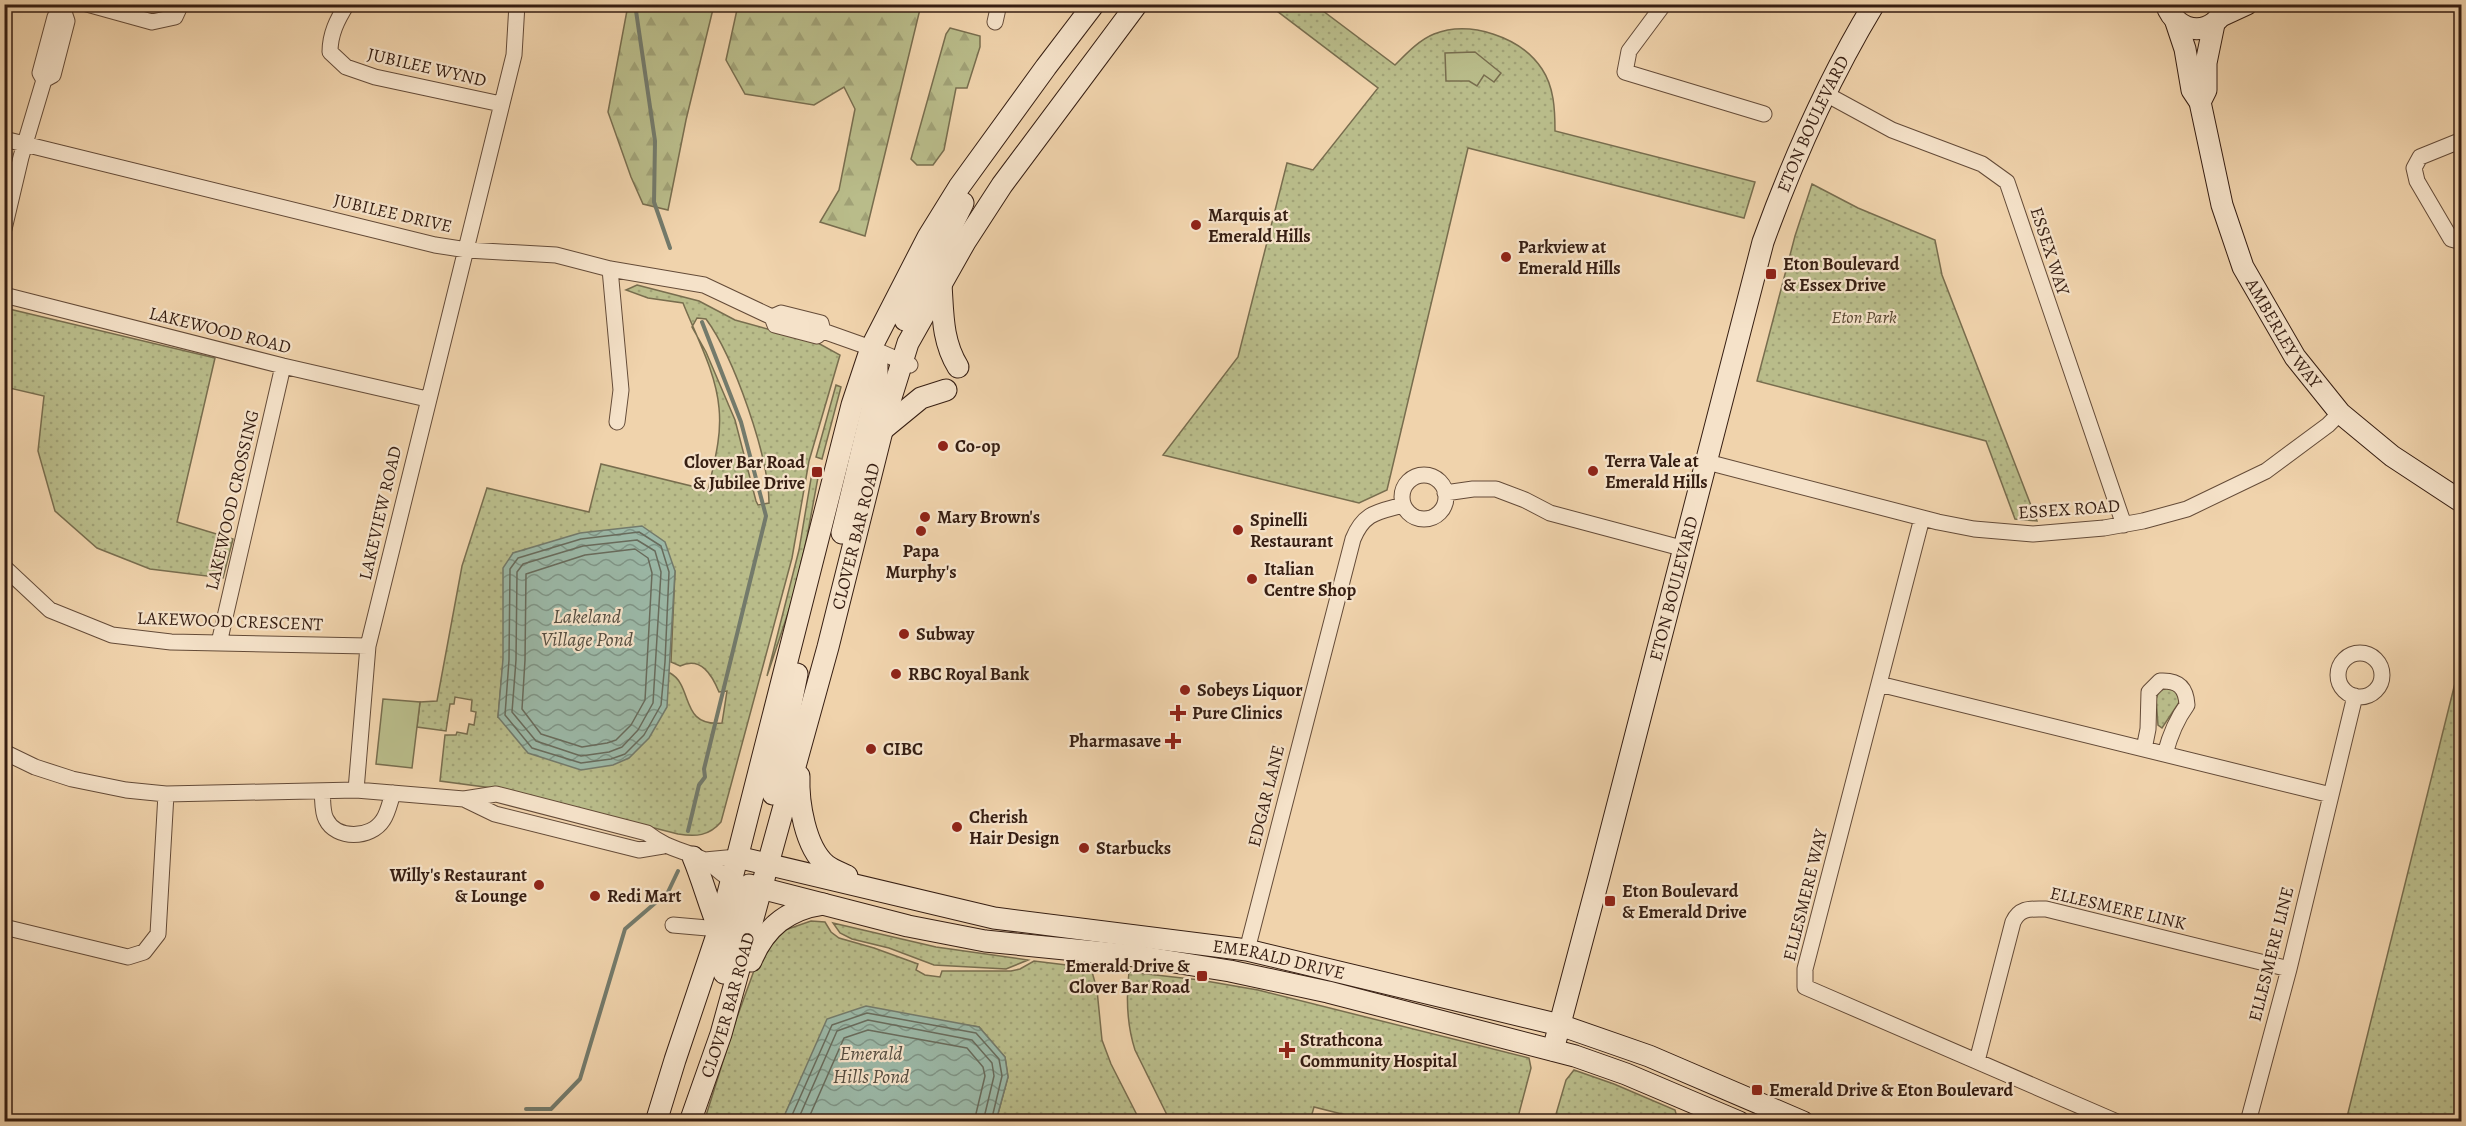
<svg xmlns="http://www.w3.org/2000/svg" width="2466" height="1126" viewBox="0 0 2466 1126" font-family="Alegreya,serif">
  <defs>
    <pattern id="grass-dots" width="8" height="8" patternUnits="userSpaceOnUse" patternTransform="scale(1.5)"><rect width="8" height="8" fill="#b9bc8a"/><path d="M2 2h.1M6 6h.1" fill="none" stroke="#a0a176" stroke-width="1.8" stroke-linecap="round"/></pattern>
    <pattern id="forest-firs" width="22" height="20" patternUnits="userSpaceOnUse" patternTransform="scale(1.5)"><rect width="22" height="20" fill="#b9bc8a"/><path d="M5 1l3.5 6h-7zM16 11l3.5 6h-7z" fill="#a0a176"/></pattern>
    <pattern id="water-waves" width="16" height="10" patternUnits="userSpaceOnUse" patternTransform="scale(1.5)"><rect width="16" height="10" fill="#9bb8a7"/><path d="M0 5q4-4 8 0t8 0" fill="none" stroke="#7f9587"/></pattern>
  </defs>
  <rect width="100%" height="100%" fill="#f0d3ac"/>
  <filter id="stains"><feTurbulence type="fractalNoise" baseFrequency=".00333" numOctaves="4"/><feColorMatrix values="0 0 0 0 .2 0 0 0 0 .09 0 0 0 0 .02 0 0 0 .5 -.17"/></filter>
  <radialGradient id="worn" r=".72"><stop offset=".6" stop-color="#630" stop-opacity="0"/><stop offset="1" stop-color="#630" stop-opacity=".3"/></radialGradient>
  <path fill="url(#grass-dots)" stroke="#786d4e" stroke-width="1.5" fill-rule="evenodd" d="M1269,5H1315L1395,65C1406,54 1419,40 1434,34C1470,20 1521,37 1542,69C1554,87 1555,109 1555,131L1755,182L1744,218L1468,148L1387,490L1359,503L1163,455L1238,357L1287,163L1313,170L1378,88Z
    M1812,184L1858,208L1935,240L1942,275L2037,521L2015,519L1986,441L1757,381L1795,236Z
    M637,285L699,301L735,320L818,343L840,355L809,461L792,558L721,822C709,836 696,837 678,834L500,789L440,781L445,735H456L457,732L467,734L469,724L474,725L476,712L471,711L472,700L455,697L454,704H450L446,731L417,727L420,702L437,701L462,566L487,488L589,512L601,464L708,490C714,463 722,436 719,408C716,372 696,336 683,303L648,298L626,290ZM697,318L706,319C734,357 769,457 769,503L758,505L756,501L735,420L706,352L692,327ZM540,546L675,571L671,662L680,666C701,656 712,675 719,692L727,691L722,723C679,727 694,686 670,673L498,717L513,553Z
    M5,308L215,358L177,522L233,539L223,578L150,569L97,548L55,511L38,451L44,396L5,387Z
    M836,385L841,387L822,459L816,457Z
    M813,467L819,472L807,537L795,592L767,676L799,550Z
    M2461,659V1121H2346Z
    M2169,687L2176,691L2180,701L2162,728L2158,725L2156,699L2159,691Z
    M811,921L825,922L831,932L839,938L874,948L918,964L916,970L925,975L940,977L942,971H1011L1020,969L1034,961L1091,968L1097,990L1102,1040L1111,1064L1140,1121H996L1008,1077L1005,1057L979,1027L959,1024L797,1088L782,1121L704,1122L736,1020L763,946L785,930Z
    M833,923L936,947L1028,960L1006,969L934,965L889,948L852,939L840,933Z
    M1129,972L1200,980L1258,990L1529,1058L1531,1068L1517,1121H1369L1314,1107L1310,1121H1170L1135,1050C1127,1025 1126,998 1129,972Z
    M1574,1070L1614,1084L1675,1110L1678,1121H1554L1566,1080Z"/>
  <path fill="url(#forest-firs)" stroke="#786d4e" stroke-width="1.5" d="M628,5H714L686,120L668,210L643,204L631,177L608,112Z
    M738,5H921L865,236L820,222L839,190L855,109L844,87L814,105L745,94L726,60Z
    M950,28L980,36V47L967,88H956L944,150L933,165H917L911,159L946,34Z"/>
  <path fill="#b9bc8a" stroke="#786d4e" stroke-width="1.5" d="M1475,52L1501,73L1494,82L1484,75L1477,86L1469,81H1446L1445,53Z
    M383,699L420,702L412,768L376,764Z"/>
  <path fill="url(#water-waves)" stroke="#737a6b" stroke-width="1.5" d="M642,526L665,542L675,571L667,707L649,738L629,758L613,765L581,770L528,753L498,717L503,659V568L513,553L580,533Z
    M866,1006L979,1027L1005,1057L1008,1077L996,1121H782L827,1019Z"/>
  <g fill="none" stroke-linecap="round" stroke-linejoin="round">
    <path stroke="#686b5c" stroke-width="1.5" d="M639,532L661,546L669,572L665,662L661,705L644,735L625,754L611,759L581,763L532,748L505,715L509,660L510,569L518,558L581,539Z
      M637,540L655,551L661,572L653,703L638,730L622,747L609,752L581,756L536,741L512,712L516,660L517,572L523,564L583,546Z
      M635,549L648,558L652,573L645,700L631,725L616,740L607,743L582,747L541,734L522,709L525,660L526,574L585,555Z
      M789,1122L832,1025L867,1013L976,1033L999,1059L1002,1076L991,1122
      M797,1122L837,1031L868,1020L972,1040L992,1063L994,1076L983,1122
      M807,1122L844,1038L868,1030L967,1048L983,1067L985,1076L974,1122"/>
    <path stroke="#737a6b" stroke-width="4" d="M635,4L655,141L654,202L670,248
      M688,831L699,785L705,777L704,769L766,516L741,422L702,322
      M526,1109H551L580,1079L625,929L668,892L678,871"/>
    <defs>
      <path id="street" d="M87,4L152,22L175,17L181,4
        M347,4C337,20 330,34 330,52L346,67L375,77L501,104
        M1664,4L1629,51L1625,72L1764,114
        M995,22L999,4
        M44,80L53,75L67,21L63,9
        M1824,93L1892,130L1982,164L2007,182L2124,525
        M4,139L435,245L467,250L556,255L610,269L704,285L772,317
        M2462,140L2420,157L2414,168L2417,181L2451,239L2462,242
        M4,229L21,157L44,80L40,73L55,17L63,9L64,4
        M610,269L621,390L617,422
        M4,295L283,366L427,399
        M772,317L775,325L817,336L823,331
        M772,317L781,313L821,323L823,331
        M823,331L871,348L910,365
        M1707,462L1938,522L1974,529L2033,534L2104,528L2143,521L2187,509L2266,471L2328,425L2340,413
        M1402 497a22 22 0 1 1 44 0a22 22 0 1 1-44 0Z
        M1445,493L1473,489H1496L1525,500L1550,513L1685,549
        M1922,518L1805,969V987L2117,1122
        M4,567L50,610L112,635L171,642L368,646
        M219,643L283,366
        M2338 675a22 22 0 1 1 44 0a22 22 0 1 1-44 0Z
        M1879,684L2331,795
        M2144,749L2148,729L2149,692L2160,681C2178,680 2186,687 2187,705C2176,720 2170,735 2165,754
        M4,752L35,767L72,779L126,790L166,794L356,790L464,799L496,794L647,833C669,850 681,849 704,860C714,865 721,875 732,880
        M356,790L368,646L514,55L517,4
        M322,791C323,799 322,812 326,819C336,840 371,839 383,820C388,813 390,802 393,793
        M464,799L495,814L639,850L663,846
        M705,860L737,857
        M673,925L719,929
        M4,927L128,957L144,952L158,934L166,794
        M1247,950L1353,539C1364,512 1378,512 1403,505
        M1977,1061L2013,922C2020,907 2031,909 2046,909L2289,969
        M2248,1122L2289,969L2355,696"/>
      <g id="secondary">
        <path d="M2166,4C2177,36 2216,38 2226,4"/>
        <path d="M2221,16L2247,4"/>
        <path id="s1" d="M2176,22L2185,49L2192,90L2200,102L2222,205L2243,267L2295,357L2340,413L2392,456L2462,502"/>
        <path d="M2200,102L2206,90V63L2214,24"/>
        <path d="M941,284C943,314 942,341 958,367"/>
        <path d="M905,320L963,203"/>
        <path d="M882,430L921,398L946,390"/>
        <path d="M842,533L877,388V360L871,348"/>
        <path d="M799,776C798,802 805,847 826,865C832,870 841,873 847,876"/>
        <path d="M773,794L797,674"/>
        <path d="M693,857C703,881 709,905 719,929"/>
        <path id="s2" d="M737,857L994,918L1247,950L1560,1025L1649,1056L1803,1122"/>
        <path d="M749,885L908,926L985,941L1136,956L1230,971L1328,992L1575,1056L1626,1074L1739,1122"/>
        <path d="M751,961C765,927 788,909 823,904"/>
        <path d="M724,973L742,896"/>
        <path id="s3" d="M1553,1050L1599,877L1763,242C1793,159 1828,80 1874,4"/>
        <path d="M656,1122L675,1060L719,929L852,405L871,348L928,237L959,187L1046,67L1094,4"/>
        <path id="s4" d="M690,1122L721,1034L828,647L888,407L908,343L965,242L1002,185L1137,4"/>
      </g>
    </defs>
    <use href="#street" stroke="#644b38" stroke-width="17"/>
    <use href="#secondary" stroke="#361e12" stroke-width="23"/>
    <use href="#street" stroke="#f5e2c9" stroke-width="15"/>
    <use href="#secondary" stroke="#f5e2c9" stroke-width="21"/>
  </g>
  <g fill="#8f2418" stroke="#f5e2c9" stroke-width="2">
    <circle cx="1196" cy="225" r="6"/>
    <circle cx="1506" cy="257" r="6"/>
    <rect x="1765" y="268" width="12" height="12" rx="3"/>
    <circle cx="943" cy="446" r="6"/>
    <circle cx="1593" cy="471" r="6"/>
    <rect x="811" y="466" width="12" height="12" rx="3"/>
    <circle cx="925" cy="517" r="6"/>
    <circle cx="1238" cy="530" r="6"/>
    <circle cx="921" cy="531" r="6"/>
    <circle cx="1252" cy="579" r="6"/>
    <circle cx="904" cy="634" r="6"/>
    <circle cx="896" cy="674" r="6"/>
    <circle cx="1185" cy="690" r="6"/>
    <path d="M1175 704h6v6h6v6h-6v6h-6v-6h-6v-6h6z"/>
    <path d="M1170 732h6v6h6v6h-6v6h-6v-6h-6v-6h6z"/>
    <circle cx="871" cy="749" r="6"/>
    <circle cx="957" cy="827" r="6"/>
    <circle cx="1084" cy="848" r="6"/>
    <circle cx="539" cy="885" r="6"/>
    <circle cx="595" cy="896" r="6"/>
    <rect x="1604" y="895" width="12" height="12" rx="3"/>
    <rect x="1196" y="970" width="12" height="12" rx="3"/>
    <path d="M1284 1041h6v6h6v6h-6v6h-6v-6h-6v-6h6z"/>
    <rect x="1751" y="1084" width="12" height="12" rx="3"/>
  </g>
  <g text-anchor="middle" stroke-width="4.5" stroke-linejoin="round" paint-order="stroke">
    <g font-size="18" fill="#361e12" stroke="#f5e2c9">
      <text transform="translate(427 67) rotate(13)" y="6">JUBILEE WYND</text>
      <text dy="6" stroke="none"><textPath href="#s3" startOffset="963">ETON BOULEVARD</textPath></text>
      <text transform="translate(393 213) rotate(13)" y="6">JUBILEE DRIVE</text>
      <text transform="translate(2050 251) rotate(72)" y="6">ESSEX WAY</text>
      <text transform="translate(220 330) rotate(14)" y="6">LAKEWOOD ROAD</text>
      <text dy="6" stroke="none"><textPath href="#s1" startOffset="333">AMBERLEY WAY</textPath></text>
      <text transform="translate(232 500) rotate(-77)" y="6">LAKEWOOD CROSSING</text>
      <text transform="translate(2069 509) rotate(-4)" y="6">ESSEX ROAD</text>
      <text transform="translate(380 513) rotate(-77)" y="6">LAKEVIEW ROAD</text>
      <text dy="6" stroke="none"><textPath href="#s4" startOffset="609">CLOVER BAR ROAD</textPath></text>
      <text dy="6" stroke="none"><textPath href="#s3" startOffset="477">ETON BOULEVARD</textPath></text>
      <text transform="translate(230 621) rotate(2)" y="6">LAKEWOOD CRESCENT</text>
      <text transform="translate(1266 796) rotate(-76)" y="6">EDGAR LANE</text>
      <text transform="translate(1805 895) rotate(-76)" y="6">ELLESMERE WAY</text>
      <text transform="translate(2118 908) rotate(13)" y="6">ELLESMERE LINK</text>
      <text transform="translate(2271 954) rotate(-76)" y="6">ELLESMERE LINE</text>
      <text dy="6" stroke="none"><textPath href="#s2" startOffset="552">EMERALD DRIVE</textPath></text>
      <text dy="6" stroke="none"><textPath href="#s4" startOffset="123">CLOVER BAR ROAD</textPath></text>
    </g>
    <g font-size="18" font-weight="bold" fill="#361e12" stroke="#f5e2c9" text-anchor="start">
      <text x="1208" y="221">Marquis at<tspan x="1208" dy="21">Emerald Hills</tspan></text>
      <text x="1518" y="253">Parkview at<tspan x="1518" dy="21">Emerald Hills</tspan></text>
      <text x="1783" y="270">Eton Boulevard<tspan x="1783" dy="21">&amp; Essex Drive</tspan></text>
      <text x="955" y="452">Co-op</text>
      <text x="1605" y="467">Terra Vale at<tspan x="1605" dy="21">Emerald Hills</tspan></text>
      <text x="805" y="468" text-anchor="end">Clover Bar Road<tspan x="805" dy="21">&amp; Jubilee Drive</tspan></text>
      <text x="937" y="523">Mary Brown's</text>
      <text x="1250" y="526">Spinelli<tspan x="1250" dy="21">Restaurant</tspan></text>
      <text x="921" y="557" text-anchor="middle">Papa<tspan x="921" dy="21">Murphy's</tspan></text>
      <text x="1264" y="575">Italian<tspan x="1264" dy="21">Centre Shop</tspan></text>
      <text x="916" y="640">Subway</text>
      <text x="908" y="680">RBC Royal Bank</text>
      <text x="1197" y="696">Sobeys Liquor</text>
      <text x="1192" y="719">Pure Clinics</text>
      <text x="1161" y="747" text-anchor="end">Pharmasave</text>
      <text x="883" y="755">CIBC</text>
      <text x="969" y="823">Cherish<tspan x="969" dy="21">Hair Design</tspan></text>
      <text x="1096" y="854">Starbucks</text>
      <text x="527" y="881" text-anchor="end">Willy's Restaurant<tspan x="527" dy="21">&amp; Lounge</tspan></text>
      <text x="1622" y="897">Eton Boulevard<tspan x="1622" dy="21">&amp; Emerald Drive</tspan></text>
      <text x="607" y="902">Redi Mart</text>
      <text x="1190" y="972" text-anchor="end">Emerald Drive &amp;<tspan x="1190" dy="21">Clover Bar Road</tspan></text>
      <text x="1300" y="1046">Strathcona<tspan x="1300" dy="21">Community Hospital</tspan></text>
      <text x="1769" y="1096">Emerald Drive &amp; Eton Boulevard</text>
    </g>
    <g font-size="18" font-style="italic" fill="#574630" stroke="#f5e2c9">
      <text x="1864" y="323">Eton Park</text>
    </g>
    <g font-size="20" font-style="italic" fill="#544c3f" stroke="#f5e2c9">
      <text x="587" y="623">Lakeland<tspan x="587" dy="23">Village Pond</tspan></text>
      <text x="871" y="1060">Emerald<tspan x="871" dy="23">Hills Pond</tspan></text>
    </g>
  </g>
  <rect width="2466" height="1126" fill="none" stroke="#f0d3ac" stroke-width="24"/>
  <rect x="6" y="6" width="2454" height="1114" fill="none" stroke="#361e12" stroke-width="3"/>
  <rect x="12" y="12" width="2442" height="1102" fill="none" stroke="#361e12" stroke-width="1.5"/>
  <rect width="100%" height="100%" filter="url(#stains)"/>
  <rect width="100%" height="100%" fill="url(#worn)"/>
</svg>
